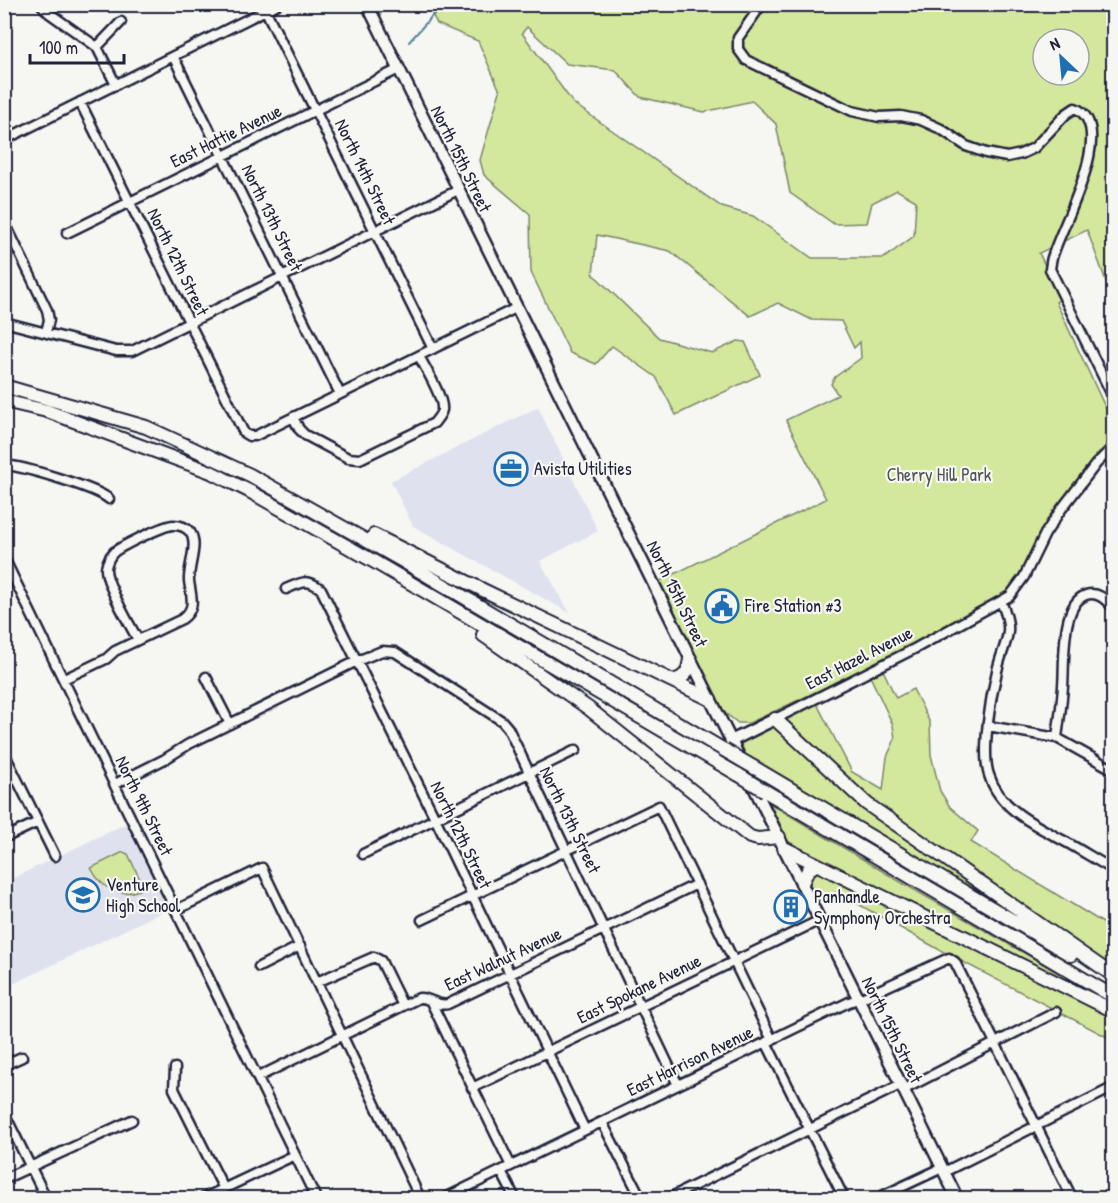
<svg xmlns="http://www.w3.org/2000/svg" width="1118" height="1203" viewBox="0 0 1118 1203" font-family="'Patrick Hand',sans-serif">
  <rect width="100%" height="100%" fill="#f6f6f2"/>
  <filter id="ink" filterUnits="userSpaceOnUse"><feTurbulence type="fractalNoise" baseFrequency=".0167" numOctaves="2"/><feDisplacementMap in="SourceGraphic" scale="12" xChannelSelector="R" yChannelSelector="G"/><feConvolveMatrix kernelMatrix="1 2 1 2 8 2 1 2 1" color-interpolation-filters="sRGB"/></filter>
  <g filter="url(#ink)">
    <path fill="#dfe2ee" d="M538,407L598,531L540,561L570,613L413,526L391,481Z
      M127,823L168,909L5,988V882Z"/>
    <path fill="#d3e89c" stroke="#7a856c" stroke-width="1.5" fill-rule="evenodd" d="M439,4L1113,5V300L1087,230L1039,253L1061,299L1056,302L1113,424V437L1040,533L1013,587L1006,594C922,641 837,683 749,723H738L720,709L660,582L662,580L826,499L786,420L838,395L831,384L835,377L861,358L860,342L854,348L841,321L812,320L778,303L750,316L670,251L597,235L593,274L659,338L712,353L738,341L745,342L760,375L676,415L656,377L612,346L596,364L570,353L531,272L530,214L484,175L480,160L500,91L478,41L437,24L431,12ZM527,27L567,64L615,70L640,97L704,112L752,101L776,124L790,193L834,224L867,223L872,203L897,190L916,201L914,236L884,258H812L753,216L722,207L573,103L522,33ZM1043,39H1079V75H1043Z
      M883,670L896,698L913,689L930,723L931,755L940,791L950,807L978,831L971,842L1113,929V968L891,817L844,778L782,718L811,704H817L852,772L883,790L887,757L895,739L893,725L870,676Z
      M770,725L781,731L1011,910L1005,908L746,756L741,744L742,740Z
      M769,803L899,881L1093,993H1087L789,845Z
      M123,852L128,854L144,888C121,899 102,890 91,868Z
      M818,869L1113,1015V1040L938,949L837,892L816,902L808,878Z"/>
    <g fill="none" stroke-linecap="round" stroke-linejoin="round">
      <path stroke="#568794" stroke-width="2" d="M409,42L442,5"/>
      <defs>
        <path id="minor" d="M41,4L49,13L97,47L116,85
          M762,4L738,38V49L746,60L852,111L879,117L901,116L921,120L941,129L966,146L986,153L1007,157L1021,154L1034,148L1066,114L1075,108C1118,127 1063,222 1053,255C1051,259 1051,264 1050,269L1114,399
          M266,11L433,349
          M97,47L121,22
          M173,56L340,394
          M80,102L244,433L249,436H255L516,308
          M4,140L278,4
          M4,221L47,310L49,320L46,332
          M67,233L399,69
          M4,322L116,351H132L458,190
          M293,417L299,429L305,435L348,458L360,459L434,423C437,419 441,415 442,410C444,398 425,368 419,356
          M4,465C23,466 96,488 109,499
          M4,558L316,1198
          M286,589C302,582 307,578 321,589L435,818L585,1130
          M1001,602C1016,634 1004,640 997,671C991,696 981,752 989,775C1000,810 1037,826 1066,842C1082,851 1098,861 1114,870
          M206,677L230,724
          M64,679L106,659L115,651L182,619C197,608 191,597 189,581C188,566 199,544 190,532C186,527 179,525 173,525C164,525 122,546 114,552C110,556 107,562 106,568C105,583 130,625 138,640
          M775,719L916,648L1010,596L1024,577L1045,534L1060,511L1096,464L1114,446
          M988,726L1057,738L1114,770
          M1057,738C1059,721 1062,704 1063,686C1065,664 1060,604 1086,595C1098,591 1106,600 1114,608
          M4,753L55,856
          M115,784L165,759L189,744L357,661L382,651L395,652L502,721L508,728L678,1085
          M4,838L38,822
          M363,854L576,750
          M176,910L262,868L420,1198
          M422,920L659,806L772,1040
          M259,967L300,946
          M317,982L374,957L381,961L403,1006
          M431,1002L511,1166
          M766,1042L844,1198
          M4,1065L22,1057
          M175,1068L174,1089L224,1189
          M258,1077L419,998C430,997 436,1007 448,1004L697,884
          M472,1088L820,920
          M903,1090L1056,1012
          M4,1113L46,1198
          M602,1122L641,1198
          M501,1171L515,1198
          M944,1172L1114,1087
          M4,1179L132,1120
          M204,1198L295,1155
          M445,1198L849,1002L864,997L949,958L955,962L1072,1198
          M669,1198L900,1085
          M878,1198L942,1168
          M1103,1198L1114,1193"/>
        <path id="major" d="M367,4L957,1198
          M731,741L775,719"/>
        <path id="highway" d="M4,386L146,427L250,475L401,560L724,750
          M4,401L47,411L211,472L249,491L373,561L739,775
          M374,535L483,590L710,699
          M483,635L588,708L750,837L758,839L779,837
          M673,681C686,677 688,673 690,659
          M775,719L867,804L1114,976
          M755,768L1071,955
          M765,791L1114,997
          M784,848L1114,1011
          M802,883L808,870L817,864"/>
      </defs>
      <use href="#minor" stroke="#22223b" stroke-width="13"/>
      <use href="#major" stroke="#22223b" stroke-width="15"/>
      <use href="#highway" stroke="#22223b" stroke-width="16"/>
      <use href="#minor" stroke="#f6f6f2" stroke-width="8"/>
      <use href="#major" stroke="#f6f6f2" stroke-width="10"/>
      <use href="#highway" stroke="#f6f6f2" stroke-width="12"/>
      <defs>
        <path id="highway-bridge" d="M724,750L755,768
          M739,775L765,791"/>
      </defs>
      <use href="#highway-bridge" stroke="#22223b" stroke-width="16" stroke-linecap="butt"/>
      <use href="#highway-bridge" stroke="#f6f6f2" stroke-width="12"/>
    </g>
  </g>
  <defs>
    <symbol id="office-ring" viewBox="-11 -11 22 22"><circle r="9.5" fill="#f6f6f2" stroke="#1f6fb2" stroke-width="1.5"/><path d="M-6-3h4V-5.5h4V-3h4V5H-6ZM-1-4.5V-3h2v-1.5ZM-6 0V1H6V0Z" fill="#1f6fb2"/></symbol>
    <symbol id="civic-ring" viewBox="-11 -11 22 22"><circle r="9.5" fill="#f6f6f2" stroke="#1f6fb2" stroke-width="1.5"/><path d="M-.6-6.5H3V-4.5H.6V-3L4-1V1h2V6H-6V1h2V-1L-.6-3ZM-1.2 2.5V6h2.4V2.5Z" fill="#1f6fb2"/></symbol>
    <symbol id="school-ring" viewBox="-11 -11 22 22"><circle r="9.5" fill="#f6f6f2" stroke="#1f6fb2" stroke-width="1.5"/><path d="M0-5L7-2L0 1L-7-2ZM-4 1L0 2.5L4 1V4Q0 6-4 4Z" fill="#1f6fb2"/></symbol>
    <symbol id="building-ring" viewBox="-11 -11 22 22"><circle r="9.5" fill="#f6f6f2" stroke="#1f6fb2" stroke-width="1.5"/><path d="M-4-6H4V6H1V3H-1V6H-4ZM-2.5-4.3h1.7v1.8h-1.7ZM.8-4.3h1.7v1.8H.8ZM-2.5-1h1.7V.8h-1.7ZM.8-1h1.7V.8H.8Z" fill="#1f6fb2"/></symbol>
  </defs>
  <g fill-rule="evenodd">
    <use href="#office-ring" x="492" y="450" width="38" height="38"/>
    <use href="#civic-ring" x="703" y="587" width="38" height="38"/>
    <use href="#school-ring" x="64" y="876" width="38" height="38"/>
    <use href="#building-ring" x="772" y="888" width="38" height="38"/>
  </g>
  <g text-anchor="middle" stroke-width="4.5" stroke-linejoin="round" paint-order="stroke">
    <g font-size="18" fill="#22223b" stroke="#f6f6f2">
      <text transform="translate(226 136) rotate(-26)" y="6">East Hattie Avenue</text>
      <text transform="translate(461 159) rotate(64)" y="6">North 15th Street</text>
      <text transform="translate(365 172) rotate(64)" y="6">North 14th Street</text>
      <text transform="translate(272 218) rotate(64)" y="6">North 13th Street</text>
      <text transform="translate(178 262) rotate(64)" y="6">North 12th Street</text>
      <text transform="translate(677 594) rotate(64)" y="6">North 15th Street</text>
      <text transform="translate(859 658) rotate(-27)" y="6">East Hazel Avenue</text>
      <text transform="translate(144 806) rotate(64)" y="6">North 9th Street</text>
      <text transform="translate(570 820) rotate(64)" y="6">North 13th Street</text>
      <text transform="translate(461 835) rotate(64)" y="6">North 12th Street</text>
      <text transform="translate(503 959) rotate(-25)" y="6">East Walnut Avenue</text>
      <text transform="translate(639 989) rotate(-26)" y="6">East Spokane Avenue</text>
      <text transform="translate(892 1030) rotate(64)" y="6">North 15th Street</text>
      <text transform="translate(690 1061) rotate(-26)" y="6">East Harrison Avenue</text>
    </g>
    <g font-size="18" fill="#22223b" stroke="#f6f6f2" text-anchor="start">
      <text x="534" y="475">Avista Utilities</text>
      <text x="745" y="612">Fire Station #3</text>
      <text x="106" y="891">Venture<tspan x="106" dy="21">High School</tspan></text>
      <text x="814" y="903">Panhandle<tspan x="814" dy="21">Symphony Orchestra</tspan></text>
    </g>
    <g font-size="18" fill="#4e5453" stroke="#f6f6f2">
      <text x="939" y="481">Cherry Hill Park</text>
    </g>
  </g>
  <rect width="1118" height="1203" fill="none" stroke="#f6f6f2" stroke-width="24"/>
  <rect x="12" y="12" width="1094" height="1179" fill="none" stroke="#22223b" stroke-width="2" filter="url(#ink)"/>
  <g transform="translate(1061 57) rotate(334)"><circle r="28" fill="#f6f6f2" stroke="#a1a1a9" stroke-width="1.5"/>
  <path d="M0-4.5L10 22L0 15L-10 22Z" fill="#1f6fb2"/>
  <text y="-9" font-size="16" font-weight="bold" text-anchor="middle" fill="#22223b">N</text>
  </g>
  <path d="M30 54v9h94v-9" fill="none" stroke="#22223b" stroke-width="3"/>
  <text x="39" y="54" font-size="18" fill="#22223b" stroke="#f6f6f2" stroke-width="4.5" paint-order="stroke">100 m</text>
</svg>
